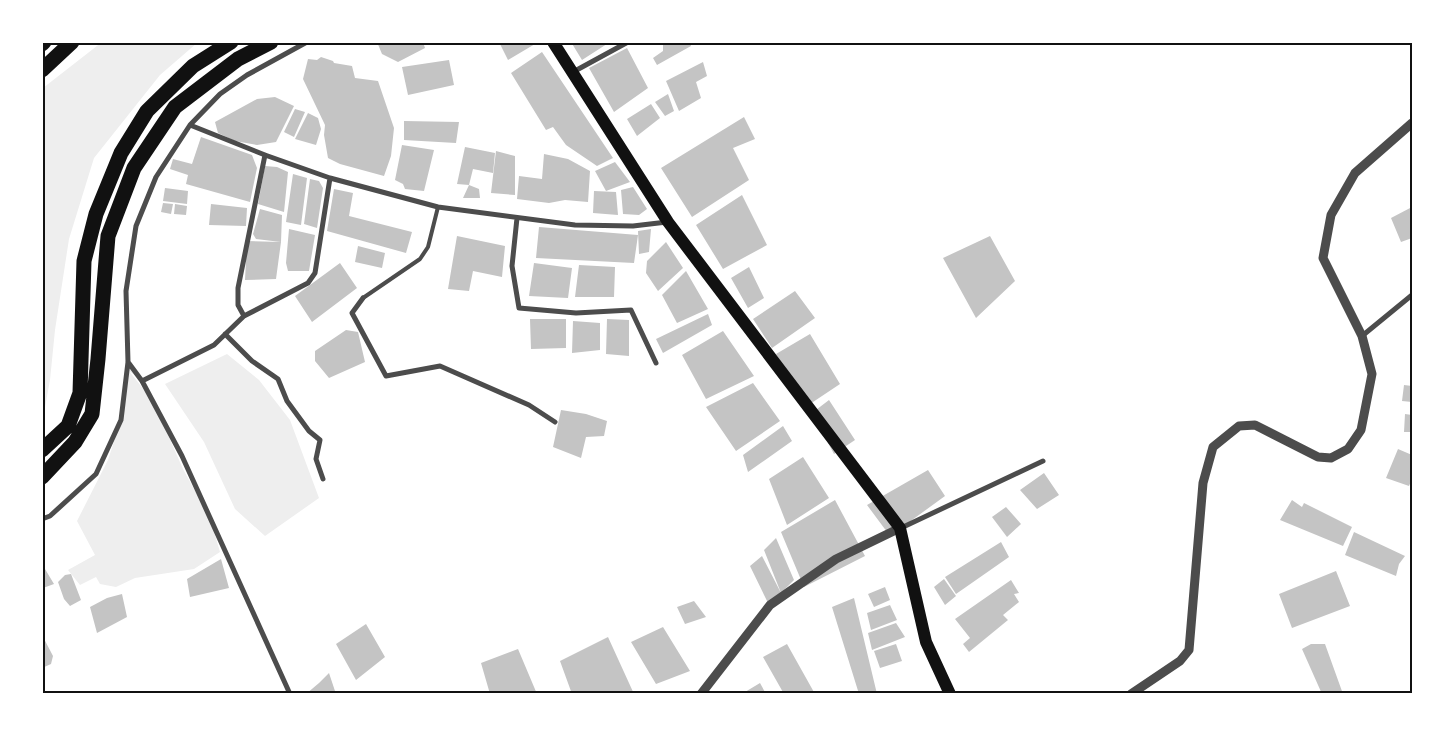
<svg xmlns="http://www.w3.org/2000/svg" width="1455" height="736" viewBox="0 0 1455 736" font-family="'Fira Sans Condensed',sans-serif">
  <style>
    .green { fill: #eee }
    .building { fill: #c4c4c4 }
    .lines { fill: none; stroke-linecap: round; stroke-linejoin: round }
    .service { stroke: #4c4c4c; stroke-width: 4 }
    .minor { stroke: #4c4c4c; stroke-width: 5 }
    .tertiary { stroke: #4c4c4c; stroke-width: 9 }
    .primary { stroke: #111; stroke-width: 12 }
    .motorway { stroke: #111; stroke-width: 15 }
    .neatline { fill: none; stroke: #111; stroke-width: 2 }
  </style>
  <rect width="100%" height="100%" fill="#fff"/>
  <path class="green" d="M102 42 197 43 160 75 94 158 69 239 55 330 50 380 43 418V88Z
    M227 354 259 380 290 420 319 498 265 536 235 509 204 442 165 384Z
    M128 362 142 381 129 371 153 401 183 469 210 518 220 552 194 569 135 578 116 587 100 584 96 577 80 585 68 570 95 555 77 521 108 460 121 420Z"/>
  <path class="building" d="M377 42H423L425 48 398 62 382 54Z
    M499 42H535V44L508 60Z
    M571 42H610L582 60Z
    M663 42H690L691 46 657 65 653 58 663 51Z
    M627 48 648 88 614 112 589 68Z
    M542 52 613 158 597 166 566 145 553 127 546 130 511 73Z
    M321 57 333 61 334 63 352 66 355 78 378 81 394 128 391 156 384 176 340 164 328 158 324 135 325 125 303 79 308 59 317 60Z
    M449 60 454 85 408 95 402 67Z
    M703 62 707 76 696 82 701 98 679 111 666 81Z
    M668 94 674 111 665 116 655 102Z
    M275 97 294 106 276 142 257 145 235 141 218 133 215 122 257 99Z
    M651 104 660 118 637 136 627 119Z
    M295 109 305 112 294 137 284 132Z
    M308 113 318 118 321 129 316 145 295 139Z
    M744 117 755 139 733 148 749 180 692 217 661 168Z
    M404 121 459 122 456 143 404 140Z
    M201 137 252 155 257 168 250 202 186 184 188 175 170 169 173 159 192 164Z
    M402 145 434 150 424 191 405 189 403 184 395 180Z
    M465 147 495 153 493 173 473 169 469 185 479 189 480 198H463L469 185 457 184Z
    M496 151 515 156V195L491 193Z
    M544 154 568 159 590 171 588 202 565 200 549 203 517 199 519 176 542 179Z
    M615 162 630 182 606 191 595 171Z
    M265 166 277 167 288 172 284 212 258 204Z
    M293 174 307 178 301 225 286 222Z
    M310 179 319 181 323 188 317 228 304 224Z
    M633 187 647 209 639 215 623 214 621 190Z
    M165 188 188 191 187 204 163 201Z
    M334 189 353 193 349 216 412 232 406 253 327 231Z
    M594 191 616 192 618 215 593 213Z
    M742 195 767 245 723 269 696 225Z
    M163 203 173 204 171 214 161 212Z
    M175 204 187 206 186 215 174 214Z
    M211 204 247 208 246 226 209 225Z
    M1412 207V238L1401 242 1391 218Z
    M260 209 282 215 281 242 256 239 253 234Z
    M539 227 638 235 634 263 536 258Z
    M289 229 315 235 309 271H288L286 263Z
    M651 229 649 252 639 254 638 231Z
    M457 236 505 246 502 277 473 271 469 291 448 289Z
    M990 236 1015 281 976 318 943 258Z
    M247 241 281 242 276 279 245 280Z
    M666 242 683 268 658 291 646 273 647 261Z
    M358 246 385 253 382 268 355 262Z
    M340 263 357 288 312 322 295 296Z
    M534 263 572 268 568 298 529 296Z
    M579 265 615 267 614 297H575Z
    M749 267 764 298 748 308 731 278Z
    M686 271 708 309 677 323 662 295Z
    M795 291 815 318 772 348 753 319Z
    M708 314 712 325 663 353 656 339Z
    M530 319H566V348L531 349Z
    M607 319 629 320V356L606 354Z
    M573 321 600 323V350L572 353Z
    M346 330 358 332 365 362 329 378 315 361V351Z
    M723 331 754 376 706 399 682 355Z
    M810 334 840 384 807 406 776 354Z
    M753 383 780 421 736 451 706 407Z
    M1404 385 1412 386V402L1402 401Z
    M829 400 855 440 834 454 812 413Z
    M561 410 586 414 607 421 604 436 586 437 581 458 553 447Z
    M1405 414 1412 415V432H1404Z
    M783 426 792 441 748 472 743 455Z
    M1398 449 1412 455V479L1409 486 1386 478Z
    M803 457 829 498 787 525 769 479Z
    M928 470 945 496 890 536 867 505Z
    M1044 473 1059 495 1037 509 1020 490Z
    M835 500 865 556 804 587 781 532Z
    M1292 500 1302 507 1304 503 1352 527 1343 546 1280 520Z
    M1006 507 1021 524 1007 537 992 517Z
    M1354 532 1405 556 1399 564 1396 576 1345 555Z
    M776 538 794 580 781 593 764 550Z
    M1001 542 1009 557 956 594 945 577Z
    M762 556 781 593 768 603 750 566Z
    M221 559 229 588 190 597 187 579Z
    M42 564 54 584 43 588H42Z
    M1336 571 1350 606 1292 628 1279 594Z
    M71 574 81 600 70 606 64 599 58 582 65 575Z
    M944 579 956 596 945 605 934 587Z
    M1011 580 1019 593 1014 594 1019 602 1003 615 1008 620 969 652 963 644 970 638 955 619Z
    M885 587 890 600 874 607 868 594Z
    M122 594 127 617 97 633 90 607 107 598Z
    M854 598 877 694H859L832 607Z
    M694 601 706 617 685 624 677 607Z
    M890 605 897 620 871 630 867 613Z
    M896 623 905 637 872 650 868 633Z
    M366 624 385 657 356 680 336 644Z
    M663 627 690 671 656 684 631 642Z
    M42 635 53 656 51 664 42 668Z
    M608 637 634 694H572L560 661Z
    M787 644 815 694H784L763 657Z
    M896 644 902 661 880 668 874 651Z
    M1311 644H1325L1343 694H1322L1302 649Z
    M518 649 537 694H490L481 663Z
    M329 673 336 694H306L319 683Z
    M760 683 766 694H746L745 692Z"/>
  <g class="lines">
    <path class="service" d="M363 298 420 259 428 247 438 207"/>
    <path class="minor" d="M573 72 628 42
      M190 125 265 155 330 178 438 207 575 225 633 226 667 222
      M517 218 512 266 519 308 576 313 631 310 656 363
      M363 298 352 313 386 376 440 366 529 405 555 422
      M244 316 238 305V288L265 155
      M225 334 252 361 278 379 287 401 309 431 320 440 316 459 323 479
      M1362 336 1412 295
      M128 362 142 381 182 456 290 694
      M142 381 214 345 244 316 308 283 315 273 330 178
      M42 519 50 516 96 474 121 420 128 362 126 291 136 226 156 177 190 125 220 94 247 75 307 42
      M901 528 1043 461"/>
    <path class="tertiary" d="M701 694 770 605 836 559 900 528
      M1131 694 1180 661 1189 650 1203 483 1213 447 1239 426 1255 425 1318 457 1331 458 1348 449 1361 430 1372 374 1362 336 1323 258 1331 215 1355 173 1412 123"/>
    <path class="primary" d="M553 42 668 222 900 528 926 642 950 694"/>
    <path class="motorway" d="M42 44 44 42
      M42 70 72 42
      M42 450 68 426 80 393 84 261 96 214 121 153 147 111 193 66 231 42
      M42 477 75 442 92 414 98 359 108 236 134 168 175 107 238 59 271 42"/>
  </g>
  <rect width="1455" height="736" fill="none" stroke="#ffffff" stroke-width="88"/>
  <rect x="44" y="44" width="1367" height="648" class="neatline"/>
</svg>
